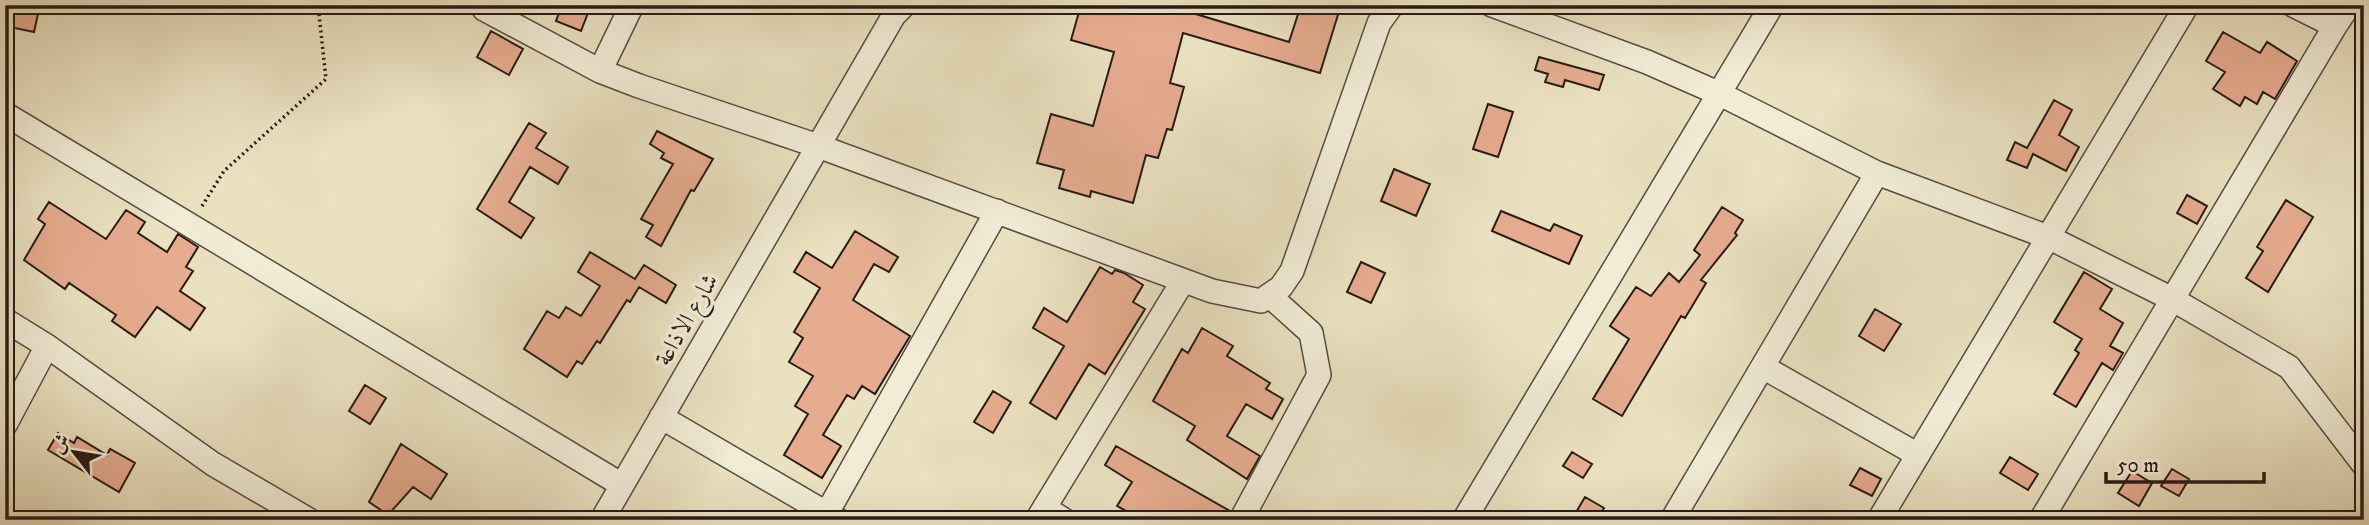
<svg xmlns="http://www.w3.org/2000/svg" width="2369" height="525" viewBox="0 0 2369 525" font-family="'IM FELL DW Pica',Amiri,serif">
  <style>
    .building { fill: #e6ac90; stroke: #281b16; stroke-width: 2 }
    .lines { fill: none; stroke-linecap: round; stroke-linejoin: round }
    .minor-casing { stroke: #584c40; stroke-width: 26 }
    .path { stroke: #281b16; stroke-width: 3.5; stroke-dasharray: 2 3.5; stroke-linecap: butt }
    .minor { stroke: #f1ecd6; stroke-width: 23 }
    .labels { text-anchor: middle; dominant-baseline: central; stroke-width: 7; stroke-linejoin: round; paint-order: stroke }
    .street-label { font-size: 24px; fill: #281b16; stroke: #f1ecd6 }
  </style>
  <rect width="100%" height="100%" fill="#eae1c0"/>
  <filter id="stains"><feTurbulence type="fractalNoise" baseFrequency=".00286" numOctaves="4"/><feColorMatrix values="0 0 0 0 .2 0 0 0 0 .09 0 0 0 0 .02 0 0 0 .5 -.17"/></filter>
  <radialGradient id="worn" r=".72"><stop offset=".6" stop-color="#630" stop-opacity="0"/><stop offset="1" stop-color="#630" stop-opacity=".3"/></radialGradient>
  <path class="building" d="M5 5H40L34 32 5 26Z
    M562 5H591L581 31 556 21Z
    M1081 5H1152L1172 11 1174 5H1191L1189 12 1289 42 1301 5H1341L1320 73 1183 33 1170 83 1184 87 1172 130 1167 129 1158 158 1146 155 1133 203 1091 191 1090 197 1059 188 1064 170 1037 163 1051 114 1093 126 1114 52 1071 40Z
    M491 31 523 49 509 75 477 57Z
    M2223 32 2260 53 2267 42 2297 61 2275 99 2263 92 2257 104 2245 97 2240 106 2213 89 2225 72 2206 61Z
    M1539 57 1604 75 1599 90 1565 80 1563 87 1545 82 1548 74 1535 70Z
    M2054 100 2072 110 2059 135 2079 147 2066 171 2033 154 2027 168 2007 160 2015 142 2027 148Z
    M1488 104 1513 112 1498 157 1473 149Z
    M529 123 546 133 536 148 568 167 558 184 530 167 509 202 534 218 521 238 477 209Z
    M657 131 713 159 694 191 691 190 661 246 646 237 653 225 641 219 673 164 661 158 664 153 650 144Z
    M1394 169 1430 184 1416 216 1381 201Z
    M2187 195 2207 206 2197 224 2177 213Z
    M2286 200 2313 217 2268 292 2246 278 2263 251 2257 247Z
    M49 202 106 239 126 210 145 222 138 233 167 252 178 234 198 247 186 267 193 271 180 291 205 308 190 330 157 307 135 337 112 321 116 315 69 283 65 289 24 260 45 224 38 219Z
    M1722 207 1743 220 1735 233 1737 235 1701 280 1706 283 1685 318 1681 316 1622 416 1593 399 1629 339 1610 326 1636 287 1651 296 1669 273 1679 282 1700 255 1694 250Z
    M1501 211 1550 231 1554 224 1582 236 1569 264 1492 231Z
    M855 231 898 257 889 272 874 264 853 300 910 336 875 394 862 386 854 399 847 395 823 435 841 446 822 478 784 455 808 414 795 406 813 376 789 362 803 338 794 332 820 288 794 272 806 252 832 268Z
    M590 252 635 279 644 265 676 285 666 303 639 287 630 302 627 300 600 343 597 341 582 364 577 361 567 377 524 349 547 311 559 318 566 307 581 316 600 286 578 272Z
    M1361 262 1385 273 1371 303 1347 292Z
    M1100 267 1112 274 1115 270 1124 273 1143 285 1133 302 1145 309 1105 374 1089 364 1056 419 1030 403 1064 346 1033 328 1044 308 1067 322Z
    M2084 272 2112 289 2100 309 2123 323 2110 346 2123 353 2113 370 2102 363 2076 407 2054 394 2079 353 2075 350 2082 339 2054 322Z
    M1875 309 1901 324 1884 351 1859 336Z
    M1202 328 1233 346 1227 356 1270 383 1266 389 1283 399 1272 419 1246 404 1227 436 1260 456 1247 479 1187 440 1195 426 1153 401 1182 349 1188 353Z
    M365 385 386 398 370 424 349 411Z
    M993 391 1011 402 993 433 974 422Z
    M58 433 74 443 77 437 107 455 110 449 135 463 119 492 48 450Z
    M401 444 447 474 431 499 413 487 388 515 369 502Z
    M1116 446 1230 511 1227 520H1123L1128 512 1117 506 1132 482 1105 465Z
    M1572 452 1592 464 1583 478 1563 466Z
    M2010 457 2038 474 2028 490 2000 473Z
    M1860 468 1881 479 1872 496 1850 485Z
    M2172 469 2189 479 2179 496 2161 486Z
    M2132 471 2152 483 2139 506 2118 493Z
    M1585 497 1604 508 1597 520H1585L1575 514Z"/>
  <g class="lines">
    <g class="minor-casing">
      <path id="minor" d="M1492 5 1647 62 1720 94 1877 173 2048 237 2172 299 2289 367 2364 465
        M2293 5 2335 26 2349 5
        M484 9 600 71 639 86 818 146 1212 291 1261 301 1281 287 1292 271 1379 23 1392 5
        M600 71 632 5
        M5 114 622 485
        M5 320 47 346 5 425
        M47 346 213 464 309 520
        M1763 367 1918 455
        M661 417 838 520
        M1045 508 1064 520
        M602 520 894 15 904 5
        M823 520 997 211
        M1037 520 1183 281
        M1241 520 1319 375 1311 333 1271 297
        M1464 520 1772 5
        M1672 520 1877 173
        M1879 520 2187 5
        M2041 520 2335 26"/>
    </g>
    <path class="path" d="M202 206 224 171 326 79 318 5"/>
    <use href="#minor" class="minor"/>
  </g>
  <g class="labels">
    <g class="street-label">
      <text transform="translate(687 320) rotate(-60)">شارع الاذاعة</text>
    </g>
  </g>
  <rect width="2369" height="525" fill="none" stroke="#eae1c0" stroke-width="28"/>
  <rect x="7" y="7" width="2355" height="511" fill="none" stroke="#281b16" stroke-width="3.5"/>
  <rect x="14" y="14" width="2341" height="497" fill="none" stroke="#281b16" stroke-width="2"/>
  <g transform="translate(74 452) rotate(301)" stroke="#f1ecd6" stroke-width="5" paint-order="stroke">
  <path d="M0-5L12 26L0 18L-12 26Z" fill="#281b16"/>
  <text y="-10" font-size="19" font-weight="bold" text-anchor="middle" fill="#281b16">ش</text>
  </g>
  <path d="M2106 472v10h158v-10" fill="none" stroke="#281b16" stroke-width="3.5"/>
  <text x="2117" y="472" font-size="21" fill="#281b16" stroke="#f1ecd6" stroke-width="5" paint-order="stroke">50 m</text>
  <rect width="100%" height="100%" filter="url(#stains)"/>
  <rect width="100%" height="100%" fill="url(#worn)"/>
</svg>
